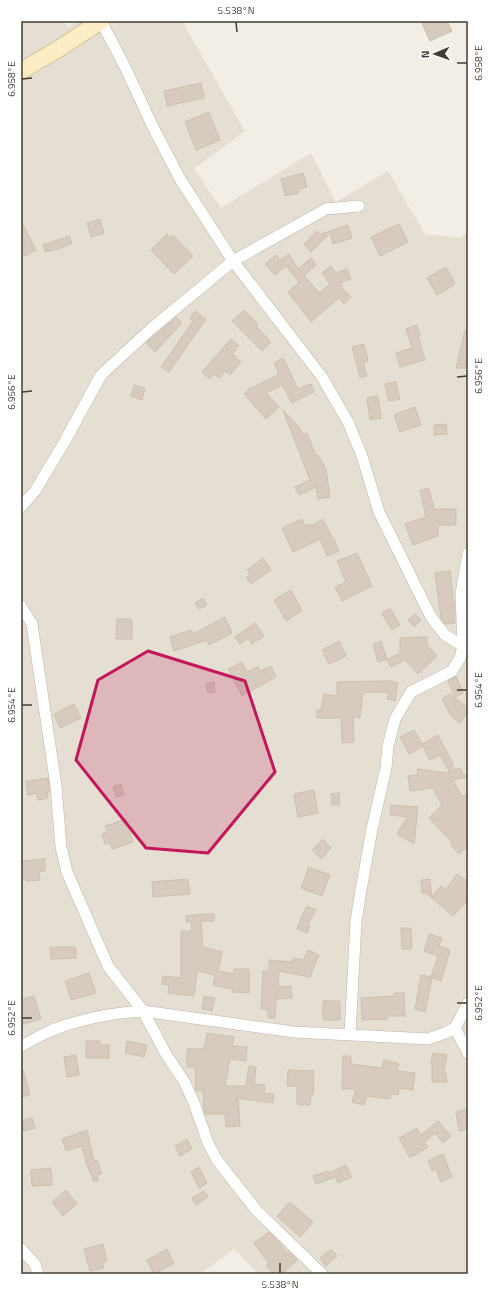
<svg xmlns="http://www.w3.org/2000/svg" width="489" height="1295" viewBox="0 0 489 1295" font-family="'Titillium Web',sans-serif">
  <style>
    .residential { fill: #e5dfd3 }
    .building { fill: #d6cbbe; stroke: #cdc0ae }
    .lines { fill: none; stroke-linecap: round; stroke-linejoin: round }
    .street-casing { stroke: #bdb5a8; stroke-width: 12 }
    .secondary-casing { stroke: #d0bf97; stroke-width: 18 }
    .street { stroke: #fff; stroke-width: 11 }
    .secondary { stroke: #fcedc5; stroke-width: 16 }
    .marked { fill: #c2185b; fill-opacity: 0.2; stroke: #c2185b; stroke-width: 3; stroke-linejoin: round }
    .ticks { fill: none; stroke: #443d35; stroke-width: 1.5 }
    .neatline { fill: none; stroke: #443d35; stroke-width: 1.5 }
    .ticks-label { font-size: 10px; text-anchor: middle; fill: #443d35 }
  </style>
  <rect width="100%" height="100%" fill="#f2ede5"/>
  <path class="residential" d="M21 21H64L68 27 79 21H182L245 131 194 169 221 208 311 153 336 202 388 171 425 234 460 238 468 231V1274H259L234 1249 200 1274H21Z"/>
  <path class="building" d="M426 21H447L452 31 430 41 422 23Z
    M201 83 204 98 167 106 164 91Z
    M209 112 220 140 196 150 185 122Z
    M303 173 307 187 298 189 299 193 285 196 281 179Z
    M100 219 104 233 91 237 87 223Z
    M21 221 36 250 25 256 21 249Z
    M399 224 408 242 380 256 371 237Z
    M348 225 352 238 333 244 330 233 311 252 304 244 317 231 321 234Z
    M167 234 170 237 173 235 193 256 174 274 151 250Z
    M69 236 72 243 61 248 45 252 43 245Z
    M289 254 298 269 311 258 316 265 304 275 319 293 330 284 322 273 331 266 336 273 347 269 351 279 339 283 343 286 341 287 351 297 344 304 339 298 311 322 288 292 299 282 286 266 275 275 265 264 276 255 280 260Z
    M446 267 455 284 437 295 427 278Z
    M244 310 258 324 256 326 271 342 262 351 232 321Z
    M195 311 206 319 169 372 161 367 193 321 190 318Z
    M176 317 182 323 155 352 146 343Z
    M417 325 420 335H418L425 360 400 367 396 353 412 348 406 329Z
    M465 330H468V368H456Z
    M231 339 239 346 232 354 241 362 230 375 225 371 219 378 214 374 210 379 202 372Z
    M364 344 368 361 363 363 367 376 360 378 352 347Z
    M283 358 298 389 311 384 314 392 292 403 282 385 266 393 279 407 266 419 244 394 251 387 252 388 279 374 274 363Z
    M396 382 400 399 389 401 385 384Z
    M134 385 145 388 142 400 131 396Z
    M378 396 381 418 370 420 367 398Z
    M415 407 421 425 400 432 394 415Z
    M283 410 300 428 303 435 307 433 316 456 318 455 326 469 330 497 318 499 316 487 299 495 295 487 310 480Z
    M446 424 447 434 434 435V425Z
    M429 488 434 509H456V525H438V536L413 545 405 524 426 517 420 490Z
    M302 519 305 526 310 524 311 526 323 519 333 539H334L339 551 327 556 320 539 293 552 282 528Z
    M357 553 372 586 342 601 335 587 346 582 337 561Z
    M263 558 271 570 251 584 246 578 250 575 247 570Z
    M450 571 454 605 455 623 445 624 441 619 435 573Z
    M291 590 302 611 286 621 274 600Z
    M203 598 207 605 199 609 195 603Z
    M390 608 400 625 392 630 382 613Z
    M415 614 421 620 414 627 408 620Z
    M225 617 232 633 209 645 207 640 174 651 170 637 191 630 193 634Z
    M117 619H132V639H116Z
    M255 623 264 636 252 644 248 638 240 644 235 637Z
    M427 637V645L437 656 418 674 405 660 391 667 387 660 400 653V638Z
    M339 641 346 656 329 664 322 650Z
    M381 641 387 659 378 662 373 644Z
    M242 662 247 672 258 667 260 671 271 666 276 677 242 696 228 669Z
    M456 676 463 693 455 697 448 681Z
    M391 681 398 683 395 701 387 699 389 692H363L360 718 353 717 354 742 342 743 341 718H317V710H321L324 694 337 696V682Z
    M214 682 215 692 208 693 206 684Z
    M450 694 468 708V712L460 723 451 716 442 699Z
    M74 704 81 718 60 728 54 714Z
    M414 730 423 746 409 754 400 737Z
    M438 735 454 766 448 769 440 755 430 760 422 744Z
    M461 768 463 775H468V777L453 780 462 797 468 793V846L459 854 450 844 452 842 429 818 442 805 433 788 410 791 408 776 418 775 417 769 450 773 448 770Z
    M48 778 49 791H47L48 798 38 800 37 793 28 795 26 781Z
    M121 784 124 795 116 797 113 787Z
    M314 790 318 813 298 817 294 794Z
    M339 793 340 805H332L331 794Z
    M391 805 418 807 414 844 397 834 407 817 390 815Z
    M126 819 133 842 112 849 110 843 105 844 102 834 107 832 105 826Z
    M323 839 331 848 321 859 312 850Z
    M45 859V871H39L40 880 26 881V878L21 879V861Z
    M309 867 330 875 322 896 301 888Z
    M457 874 468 882V905L465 903 453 916 426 893H422L421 880 430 879 432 897 441 886 446 890Z
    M188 879 190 894 153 897 152 882Z
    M307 906 316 910 308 924 310 925 307 933 297 929 301 918Z
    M206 914H214V921H201L203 947 222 952 218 971 234 974V969H249V993L232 992 233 989 213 985 215 975 197 971 194 996 168 993 169 985 162 984 163 976 181 978V931H192L191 922H186V916Z
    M401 928H411L412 949H402Z
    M429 934 442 938 439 946 450 950 441 981 432 978 425 1012 415 1009 421 975 431 977 438 956 424 951Z
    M50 947H76V958L51 959Z
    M308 950 319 955 310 977 279 971 278 987 291 986 292 998 276 999 275 1018H268V1009H261L263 971H269V960L292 962 293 958 303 960Z
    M89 973 96 993 71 1000 65 981Z
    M394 993H404L405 1016H387L388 1019 362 1020 361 998 394 996Z
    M34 996 41 1019 21 1025V1000Z
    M204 996 215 998 212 1011 202 1009Z
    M323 1001H340V1020H323Z
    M207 1033 234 1037 232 1046 247 1047 246 1061 230 1059 225 1086H246L249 1066 256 1067 254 1084 265 1085 264 1093 274 1094 273 1103 238 1098 240 1126 226 1127 225 1114H205L204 1110 203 1090 196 1091 195 1067H187V1049H204Z
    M86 1041H100V1045H109V1058H86Z
    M127 1041 147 1045 144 1057 125 1053Z
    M433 1053 447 1055 444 1073H446L447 1082H432V1063H431Z
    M76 1055 79 1075 67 1077 64 1057Z
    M343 1056H351V1064L382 1068 384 1060 399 1064 397 1071 415 1073 413 1090 399 1088 398 1095 391 1094 390 1099 367 1096 364 1105 352 1102 356 1089H342Z
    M23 1070 30 1095 21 1097V1071Z
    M288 1070 314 1071 313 1095H311L310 1105 297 1104V1086H287Z
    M468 1109V1129L459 1131 456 1112Z
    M32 1118 35 1128 24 1131 21 1121Z
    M438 1121 451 1136 443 1143 435 1133 424 1142 428 1147 410 1158 399 1138 417 1128 421 1135Z
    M87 1130 94 1161 97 1160 102 1174 97 1175 98 1181 94 1182 86 1162 82 1146 66 1151 62 1139Z
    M187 1139 192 1149 180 1156 175 1146Z
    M443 1154 452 1177 441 1182 436 1169 432 1171 428 1161Z
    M346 1165 352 1177 338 1183 336 1177 316 1184 313 1176 328 1171 329 1173Z
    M199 1167 207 1183 199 1188 191 1172Z
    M51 1168 52 1185 32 1186 31 1170Z
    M66 1190 77 1204 63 1216 52 1202Z
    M204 1191 208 1197 196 1205 192 1198Z
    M290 1202 313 1222 300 1237 277 1216Z
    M269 1232 278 1241 287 1253 289 1252 297 1260 282 1274H274L266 1266 269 1264 254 1243Z
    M103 1244 107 1261 102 1263 104 1268 90 1271 84 1249Z
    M167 1249 174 1263 154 1274 147 1260Z
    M331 1249 337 1256 326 1266 320 1258Z"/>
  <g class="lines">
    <g class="street-casing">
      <path id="street" d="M101 21 125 67 153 127 180 179 233 261 322 377 348 422 362 456 379 512 431 617 445 635 463 646H468
        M21 507 35 491 65 441 101 375 152 328 233 261 326 209 359 206
        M21 606 32 624 56 786 61 847 67 872 108 966 143 1011 167 1056 184 1081 194 1103 208 1143 217 1160 257 1211 322 1274
        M455 1028 468 1053
        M350 1034 356 921 361 890 372 829 386 768 388 746 395 719 411 692 452 671 460 658 463 646 461 594 468 553
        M21 1046C31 1041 41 1035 52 1030 81 1019 112 1013 143 1011L294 1032 428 1039 445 1033 455 1028 468 1003
        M21 1249 35 1264 38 1274"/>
    </g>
    <g class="secondary-casing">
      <path id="secondary" d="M21 71 60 48 101 21"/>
    </g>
    <use href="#street" class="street"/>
    <use href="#secondary" class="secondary"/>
  </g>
  <path class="marked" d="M148 651 245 681 275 772 208 853 146 848 76 760 98 680Z"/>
  <path class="ticks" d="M236 22 237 32M457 63H467M22 79 32 78M457 377 467 376M22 392 32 391M457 690H467M22 705H32M457 1003H467M22 1018H32M280 1263V1273"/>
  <rect width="489" height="1295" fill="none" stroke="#ffffff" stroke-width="44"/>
  <g transform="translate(435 54) rotate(268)" stroke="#ffffff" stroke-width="3" paint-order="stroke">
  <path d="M0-3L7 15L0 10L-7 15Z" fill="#443d35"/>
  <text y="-6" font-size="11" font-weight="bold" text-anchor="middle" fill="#443d35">N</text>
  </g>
  <rect x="22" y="22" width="445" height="1251" class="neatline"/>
  <g class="ticks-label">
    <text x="236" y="14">5.538°N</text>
    <text transform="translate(478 63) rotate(-90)" y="4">6.958°E</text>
    <text transform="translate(11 79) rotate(-90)" y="4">6.958°E</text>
    <text transform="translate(478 376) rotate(-90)" y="4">6.956°E</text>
    <text transform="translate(11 392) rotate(-90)" y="4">6.956°E</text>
    <text transform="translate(478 690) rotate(-90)" y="4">6.954°E</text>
    <text transform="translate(11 705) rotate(-90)" y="4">6.954°E</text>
    <text transform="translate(478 1003) rotate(-90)" y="4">6.952°E</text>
    <text transform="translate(11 1018) rotate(-90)" y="4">6.952°E</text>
    <text x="280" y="1288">5.538°N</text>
  </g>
</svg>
